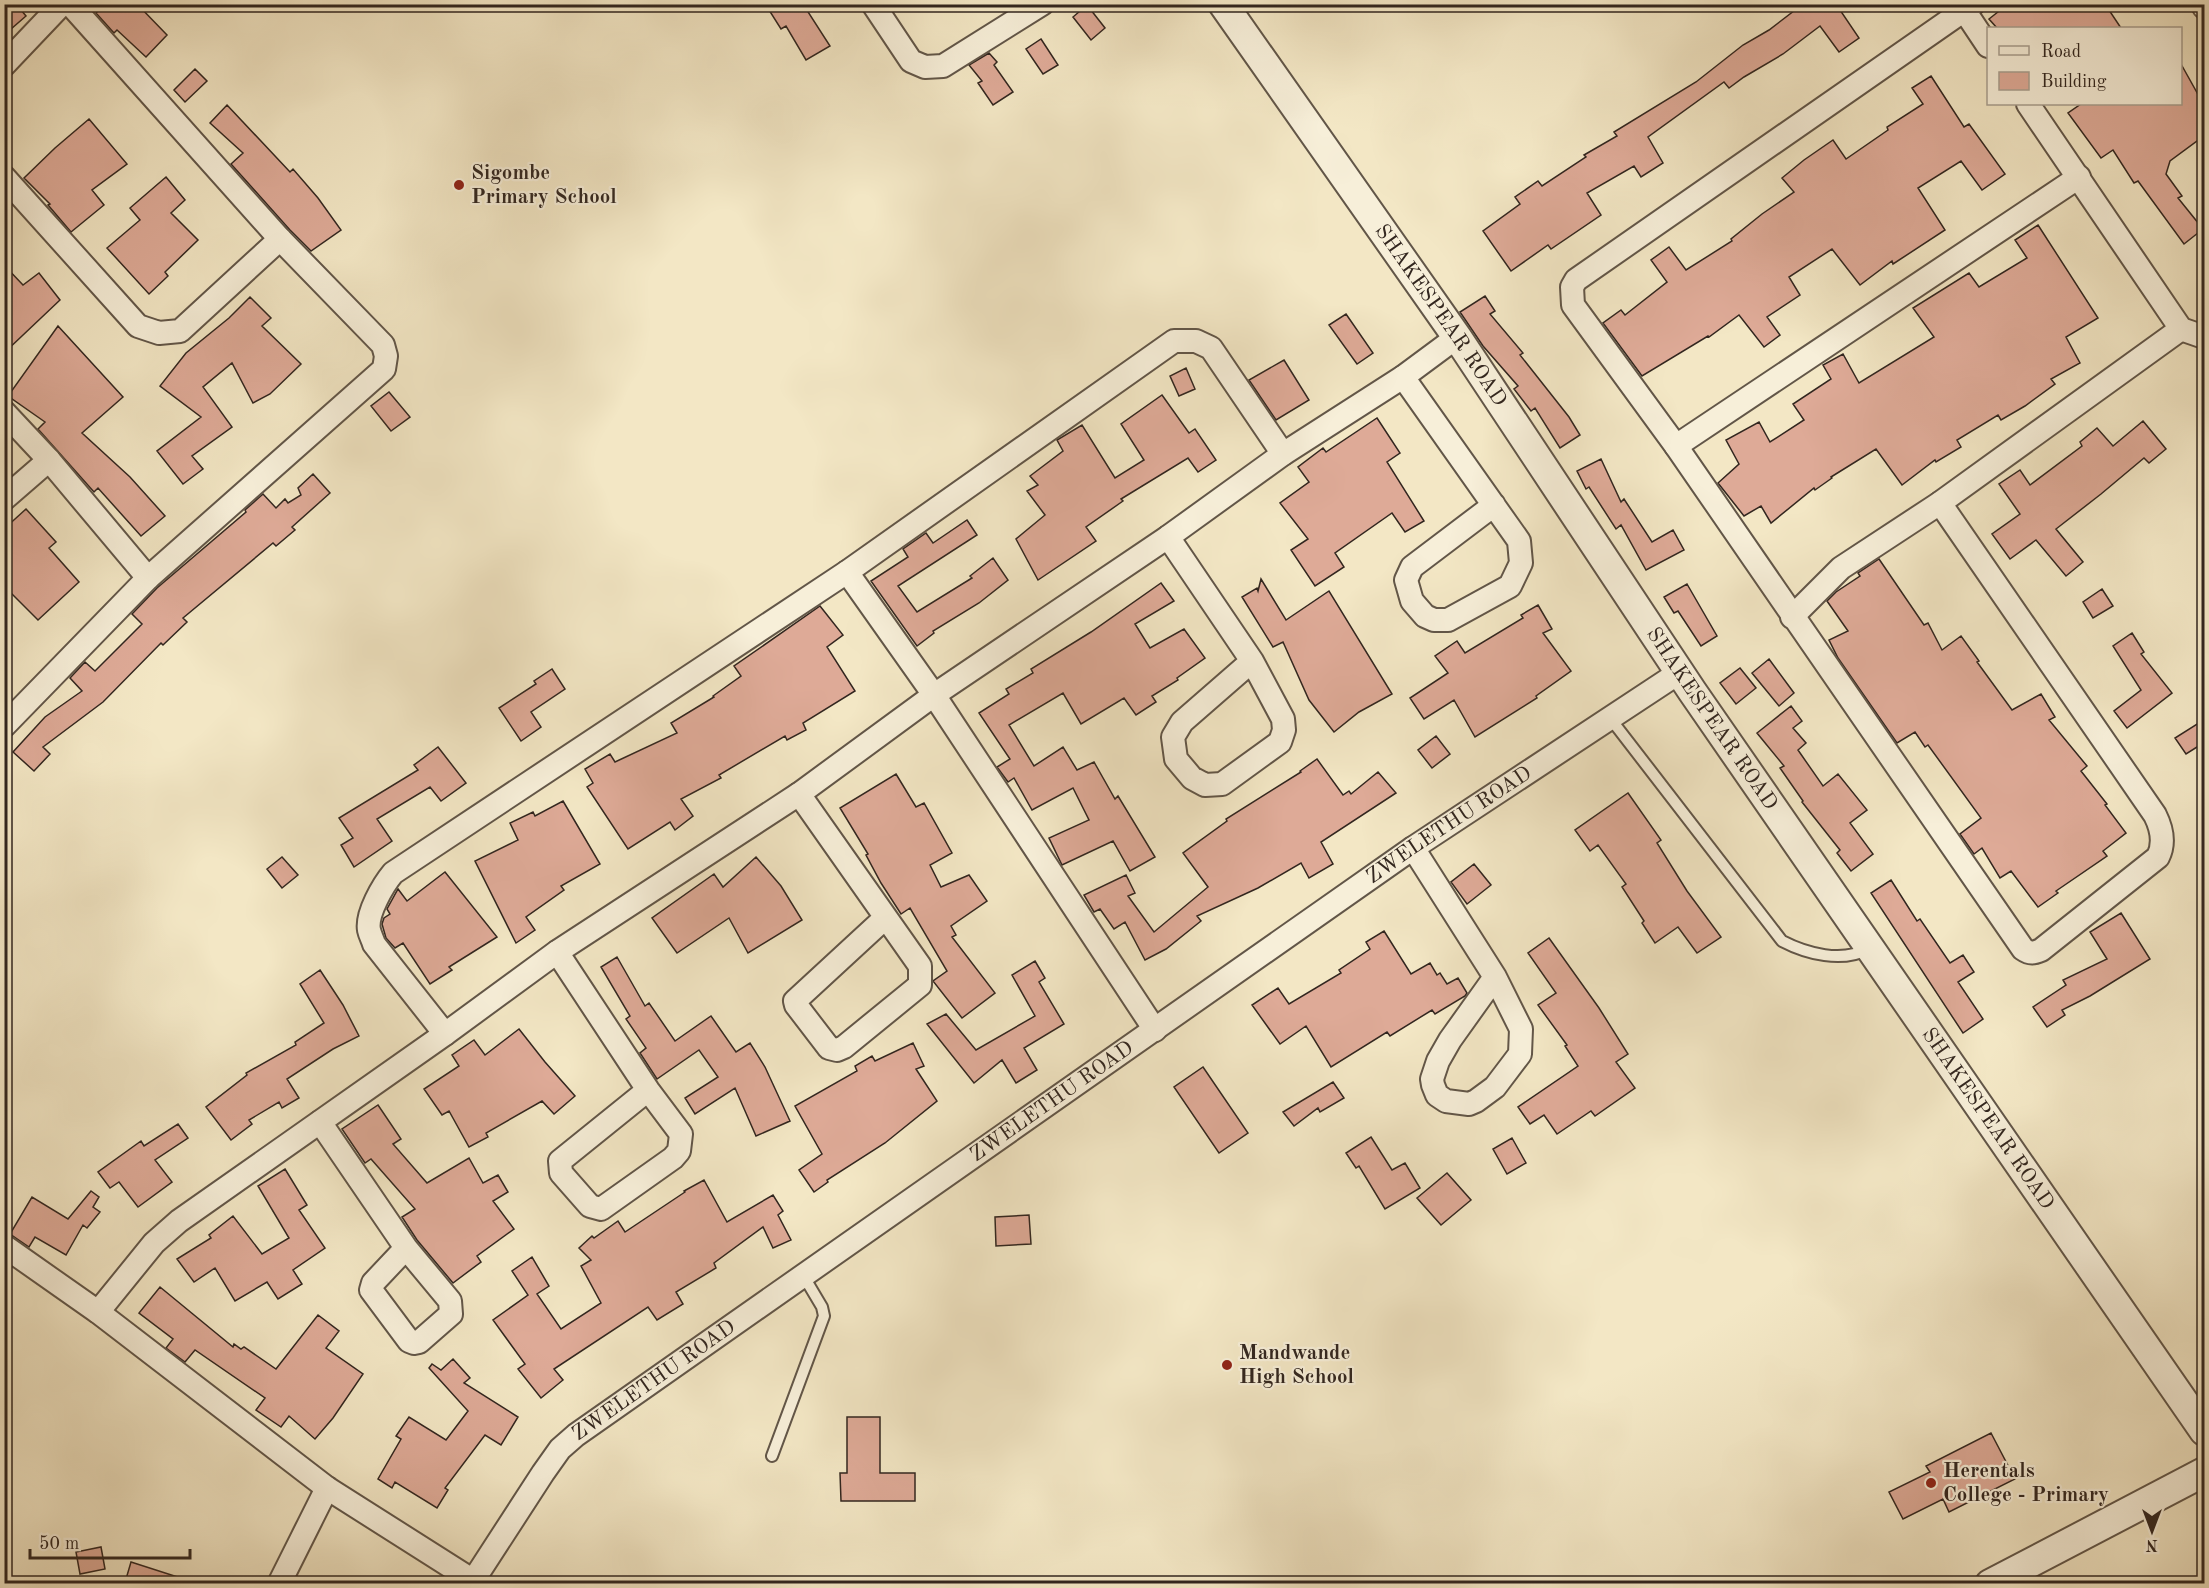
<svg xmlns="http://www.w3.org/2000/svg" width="2209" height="1588" viewBox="0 0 2209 1588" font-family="'Old Standard TT',serif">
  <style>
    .building { fill: #deaa97; stroke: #32261f; stroke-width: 1.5 }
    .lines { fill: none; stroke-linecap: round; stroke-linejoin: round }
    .service-casing { stroke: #625648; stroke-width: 14 }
    .minor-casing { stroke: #625648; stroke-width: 26 }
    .tertiary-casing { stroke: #625648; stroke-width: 32 }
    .service { stroke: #f7efd9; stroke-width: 10 }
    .minor { stroke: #f7efd9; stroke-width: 22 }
    .tertiary { stroke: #f7efd9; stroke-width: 28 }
    .poi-dot { fill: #8f2418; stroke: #f7efd9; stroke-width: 2 }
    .labels { text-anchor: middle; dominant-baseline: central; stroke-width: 4.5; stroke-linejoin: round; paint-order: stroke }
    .poi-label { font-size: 21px; font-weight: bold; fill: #32261f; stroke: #f7efd9; text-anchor: start }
    .street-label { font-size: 21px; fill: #32261f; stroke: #f7efd9 }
  </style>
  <rect width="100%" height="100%" fill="#f3e7c5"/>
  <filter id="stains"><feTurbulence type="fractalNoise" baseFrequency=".00333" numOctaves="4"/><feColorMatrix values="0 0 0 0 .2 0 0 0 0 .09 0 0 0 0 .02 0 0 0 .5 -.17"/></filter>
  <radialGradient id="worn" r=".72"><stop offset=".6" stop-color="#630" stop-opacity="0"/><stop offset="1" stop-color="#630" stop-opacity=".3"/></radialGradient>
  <path class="building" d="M4 4H16L26 16 4 35Z
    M105 4H137L167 35 146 57 117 30 114 33 96 13Z
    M779 4H803L830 46 806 60 786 26 781 29 769 10Z
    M1803 4H1836L1859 38 1839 52 1820 26 1783 54 1744 77 1729 88 1724 82 1648 137 1663 163 1641 177 1634 166 1587 193 1601 215 1551 249 1548 245 1511 271 1483 231 1520 204 1515 197 1538 181 1542 186 1586 157 1584 155 1617 136 1614 132 1696 82 1743 45 1769 30Z
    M2008 4H2105L2121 28H1997L1989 19Z
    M1087 5 1105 28 1091 40 1073 17Z
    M1041 39 1058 65 1043 74 1026 49Z
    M989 53 997 62 994 65 1013 92 993 105 978 83 982 81 969 65Z
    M2181 64 2205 107V135L2170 161 2166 174 2182 196 2178 198 2203 229 2184 244 2138 181 2134 183 2113 150 2101 158 2068 113 2081 104H2181Z
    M195 69 207 81 185 102 174 90Z
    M1931 76 1964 127 1969 124 2005 174 1982 190 1961 161 1918 188 1945 230 1893 264 1892 261 1860 285 1832 249 1789 277 1800 295 1767 317 1780 335 1764 347 1739 315 1709 337 1708 336 1642 376 1603 323 1621 310 1625 315 1667 282 1651 260 1669 247 1686 270 1732 241 1731 239 1762 214 1794 192 1782 178 1804 160 1833 140 1846 159 1888 130 1887 127 1923 104 1912 88Z
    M227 105 290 172 293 169 318 198 341 230 311 251 290 230 231 164 243 153 210 123Z
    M89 119 127 164 92 190 104 205 71 232 48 205 50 204 24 178 55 148Z
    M166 177 185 200 171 213 198 240 165 272 168 276 149 294 107 248 140 220 130 208Z
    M2038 225 2098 318 2066 337 2080 363 2051 379 2055 384 2025 406 2001 420 1998 415 1957 440 1961 447 1936 462 1935 460 1902 485 1876 449 1831 477 1832 478 1815 490 1814 488 1771 523 1761 506 1744 516 1718 483 1739 464 1726 440 1759 422 1770 442 1804 420 1793 404 1831 379 1823 365 1843 354 1859 383 1934 337 1913 308 1969 273 1979 287 2027 258 2015 240Z
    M4 265 23 285 39 273 60 300 4 353Z
    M1485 296 1495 311 1490 314 1523 353 1520 355 1569 417 1580 435 1560 448 1535 408 1531 411 1514 389 1518 386 1483 346 1460 312Z
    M250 297 271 318 262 326 301 364 270 394 253 403 232 363 203 387 232 427 192 456 203 469 183 484 157 451 201 417 160 386 186 353 229 318Z
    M1346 314 1373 353 1357 364 1329 325Z
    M58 326 123 397 82 433 130 477 165 516 141 536 98 488 94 492 38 429 45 422 8 396Z
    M1284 360 1309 400 1276 420 1249 380Z
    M1186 368 1195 389 1179 396 1170 376Z
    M389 392 410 417 391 431 371 406Z
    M1162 395 1189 433 1195 429 1216 460 1198 472 1188 458 1121 499 1123 501 1086 527 1096 541 1038 580 1016 539 1045 515 1027 491 1038 485 1030 476 1063 451 1057 440 1082 425 1115 478 1144 460 1121 424Z
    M1377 418 1400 453 1387 462 1424 521 1405 532 1392 513 1335 553 1344 567 1315 586 1291 550 1308 539 1280 503 1309 482 1298 467 1323 448 1326 452Z
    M2143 421 2166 449 2149 463 2144 458 2101 494 2056 529 2083 562 2066 576 2036 540 2010 559 1992 534 2020 514 1999 484 2020 470 2030 485 2082 446 2080 442 2097 428 2113 446Z
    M1601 459 1621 502 1624 499 1652 542 1673 530 1684 550 1646 570 1621 525 1616 529 1589 487 1586 489 1577 471Z
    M313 474 330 493 292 527 295 530 276 546 273 543 183 618 187 622 163 645 161 643 103 702 43 747 50 754 34 771 13 752 45 717 82 691 70 678 85 662 95 671 142 624 132 614 157 588 246 512 245 510 263 494 276 508 285 499 288 503 301 495 298 488Z
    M26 509 56 542 49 548 79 582 38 620 4 586V529Z
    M967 520 977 535 898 586 917 612 972 578 970 576 993 558 1008 580 979 603 933 631 934 633 917 646 871 581 908 557 903 549 926 533 933 543Z
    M1879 559 1924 625 1928 623 1942 650 1961 636 1979 661 1977 662 2012 710 2041 694 2055 717 2049 720 2087 766 2081 771 2107 804 2105 805 2126 833 2103 851 2107 856 2056 891 2058 893 2038 907 2011 871 2000 878 1982 848 1974 854 1960 834 1981 818 1928 745 1925 747 1915 732 1897 743 1838 658 1829 640 1848 631 1827 601 1836 592 1860 576 1858 573Z
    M1261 579 1286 620 1329 591 1392 694 1359 712 1334 732 1309 700 1283 642 1273 647 1242 597 1257 588 1258 591Z
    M1161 583 1174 601 1135 624 1150 648 1184 629 1205 658 1177 678 1178 680 1152 696 1156 702 1136 715 1124 698 1081 724 1063 693 1009 725 1034 766 1063 747 1077 770 1094 762 1115 799 1118 796 1155 857 1130 871 1113 841 1062 865 1049 838 1089 820 1073 788 1032 810 1014 778 1008 782 997 767 1010 759 979 713 1009 694 1006 689 1033 673 1031 669 1091 632Z
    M1687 584 1717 636 1701 646 1678 611 1674 613 1664 597Z
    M2102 589 2113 606 2093 618 2083 602Z
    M1538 605 1552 629 1543 633 1571 671 1536 696 1537 698 1475 737 1454 700 1424 719 1410 698 1448 673 1435 656 1457 641 1465 653 1523 618 1521 615Z
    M820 606 843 635 827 647 855 691 803 723 806 730 787 740 785 736 719 775 721 778 681 799 693 816 675 830 670 822 628 849 587 787 593 783 585 769 610 754 615 762 677 733 671 723 714 697 713 696 741 676 734 666Z
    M2132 633 2144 652 2141 654 2172 693 2127 728 2114 711 2141 690 2113 646Z
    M1769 659 1794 693 1779 706 1752 673Z
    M1740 668 1756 688 1736 704 1720 683Z
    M552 669 565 689 531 712 541 727 521 741 499 708 536 684 534 681Z
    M1791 706 1802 721 1793 728 1806 743 1798 750 1823 786 1838 774 1867 810 1850 823 1873 854 1851 871 1837 853 1840 850 1802 802 1803 801 1780 768 1784 766 1757 733Z
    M2205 719V742L2186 754 2175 738Z
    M1436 736 1450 754 1432 768 1418 750Z
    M438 747 466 783 441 801 430 787 377 819 392 841 354 867 341 845 353 838 339 818 418 770 414 765Z
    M1317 759 1343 795 1349 791 1351 794 1378 772 1396 793 1321 842 1333 864 1309 878 1301 863 1258 888 1197 916 1201 921 1166 949 1145 960 1125 922 1114 929 1100 909 1094 912 1084 895 1126 875 1135 893 1128 896 1154 932 1208 887 1183 853 1227 821 1226 819 1301 772 1300 771Z
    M896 774 916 807 924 803 952 853 930 865 941 887 969 875 987 901 951 926 956 935 952 937 995 993 962 1018 933 981 947 971 910 908 901 914 881 883 866 855 868 854 840 808Z
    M1628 793 1661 840 1657 843 1687 891 1721 937 1697 953 1678 927 1655 943 1642 923 1644 921 1622 887 1626 884 1598 845 1590 851 1575 830Z
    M563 801 600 864 561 886 564 890 526 917 535 930 516 943 475 861 518 840 510 823 533 812 535 816Z
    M282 857 298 875 282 888 267 869Z
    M756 857 781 886 802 920 748 953 729 918 677 953 652 918 714 874 723 887Z
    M1474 864 1491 885 1467 904 1451 882Z
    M445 872 497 937 449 967 452 970 430 984 403 943 395 948 386 938 382 924 384 918 390 914 387 909 398 889 407 901Z
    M1891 880 1917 921 1920 919 1950 963 1963 955 1974 972 1958 982 1983 1019 1963 1033 1871 893Z
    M2121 913 2150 959 2090 996 2062 1010 2065 1015 2047 1027 2033 1007 2066 985 2063 980 2107 959 2090 932Z
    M1384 931 1411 974 1430 963 1437 975 1440 973 1447 984 1458 978 1467 993 1465 996 1435 1014 1432 1010 1390 1036 1387 1032 1331 1067 1306 1026 1280 1044 1252 1005 1278 988 1289 1004 1341 973 1339 970 1370 949 1366 942Z
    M1549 938 1599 1008 1628 1054 1616 1062 1635 1088 1595 1116 1591 1111 1557 1134 1544 1115 1530 1124 1518 1107 1578 1066 1565 1046 1567 1045 1538 1005 1556 993 1528 953Z
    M617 957 645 1006 649 1003 675 1041 711 1016 736 1052 750 1043 765 1067 790 1121 756 1136 735 1088 695 1114 685 1098 718 1077 699 1050 657 1079 640 1053 646 1048 626 1019 630 1016 601 967Z
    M1035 961 1045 978 1039 982 1064 1024 1024 1048 1037 1070 1016 1083 1002 1060 974 1083 927 1024 946 1014 976 1050 1035 1016 1012 975Z
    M320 970 343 1005 359 1036 333 1049 287 1079 299 1098 282 1108 279 1102 249 1120 252 1124 231 1140 206 1107 247 1075 246 1073 296 1045 295 1042 324 1023 300 984Z
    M519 1029 545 1062 575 1096 554 1114 542 1101 486 1133 488 1137 469 1147 449 1111 442 1115 424 1089 459 1066 452 1055 474 1040 485 1055Z
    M913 1043 924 1066 916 1069 937 1101 885 1143 827 1180 828 1182 814 1192 799 1170 822 1154 795 1106 857 1071 855 1066 872 1056 875 1061Z
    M1203 1067 1248 1133 1219 1153 1174 1087Z
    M1333 1082 1344 1098 1320 1112 1318 1108 1294 1126 1283 1112Z
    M378 1105 401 1139 393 1144 427 1183 469 1158 483 1183 498 1175 508 1192 493 1201 514 1229 477 1256 481 1262 453 1283 417 1240 402 1217 415 1209 371 1159 365 1163 342 1129Z
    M178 1124 188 1138 155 1160 172 1182 138 1207 119 1182 110 1188 98 1172 141 1141 144 1146Z
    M1371 1137 1392 1170 1405 1163 1420 1188 1385 1209 1359 1166 1356 1168 1346 1153Z
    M1512 1138 1526 1163 1507 1174 1493 1149Z
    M285 1169 307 1205 299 1210 325 1248 293 1270 302 1284 278 1299 267 1282 235 1301 215 1268 194 1282 177 1259 211 1238 209 1235 233 1216 262 1254 289 1238 258 1186Z
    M1447 1173 1471 1200 1441 1225 1417 1198Z
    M704 1180 727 1222 773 1195 783 1211 778 1215 791 1240 773 1248 763 1227 714 1263 716 1268 676 1292 683 1304 657 1320 648 1307 554 1369 563 1380 541 1398 518 1369 525 1364 493 1320 528 1295 512 1271 532 1257 549 1286 537 1294 561 1329 601 1303 581 1266 591 1260 579 1248 592 1236 594 1238 618 1221 625 1232 685 1192 684 1191Z
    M91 1191 99 1197 93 1207 100 1212 87 1228 83 1225 66 1255 35 1237 29 1247 10 1234 32 1197 68 1219Z
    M1029 1215 1031 1244 996 1246 995 1217Z
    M160 1287 233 1347 234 1344 241 1349 244 1347 276 1369 318 1315 339 1331 326 1348 363 1374 333 1418 315 1439 289 1416 281 1427 256 1410 265 1398 195 1350 185 1362 166 1348 173 1339 139 1313Z
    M453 1359 470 1378 464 1383 518 1417 501 1445 485 1435 445 1488 448 1490 437 1508 395 1482 392 1488 378 1479 401 1439 396 1436 409 1417 446 1440 468 1411 429 1368 432 1364 441 1370Z
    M847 1417H880V1473H915V1501H841L840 1473H847Z
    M1991 1433 2015 1479 1949 1512 1943 1499 1903 1519 1889 1492 1930 1472 1926 1466Z
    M101 1547 105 1569 80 1574 76 1552Z
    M131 1562 187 1580 186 1584H139L126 1579Z"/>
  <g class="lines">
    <g class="service-casing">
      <path id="service" d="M1610 718 1782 941C1807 954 1842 963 1868 949
        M772 1456 824 1316 822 1307 803 1275"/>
    </g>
    <g class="minor-casing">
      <g id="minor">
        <path d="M873 4 911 61 925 67 943 66 1042 4"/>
        <path d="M1960 4 1988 46"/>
        <path d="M2203 4 2204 7"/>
        <path d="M4 65 62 4"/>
        <path d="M2028 104 2181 329 2204 337"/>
        <path d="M4 177 138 326 159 333 180 331 280 239"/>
        <path d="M1403 377 1519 541 1521 563 1510 586 1448 620H1434L1425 616 1412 601 1406 580 1412 567 1494 505"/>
        <path d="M4 412 49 460 148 578"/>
        <path d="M1676 446 2079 177"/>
        <path d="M4 499 49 460"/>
        <path d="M1940 503 2155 815C2162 829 2165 843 2158 857L2041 950C2034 953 2030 954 2023 949L1676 446 1573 305 1572 287 1576 280 1973 4"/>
        <path d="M1168 537 1252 661 1283 719 1284 730 1280 742 1222 784 1205 785 1192 778 1176 759 1173 737 1182 722 1252 661"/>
        <path d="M847 572 934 695 1155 1030"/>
        <path d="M1792 617 1841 568 1940 503 2181 329"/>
        <path d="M4 726 148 578 384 369 386 356 383 345 280 239 70 4"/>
        <path d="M799 794 920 966V985L844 1047 837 1050 829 1048 796 1005 795 1001 885 918"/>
        <path d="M1413 848 1495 977 1521 1029 1520 1054 1495 1087 1476 1101 1469 1104 1446 1101 1437 1095 1433 1085 1432 1079 1438 1061 1450 1040 1495 977"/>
        <path d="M557 952 648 1090 681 1134 679 1151 673 1158 601 1209 590 1206 561 1173 560 1161 648 1090"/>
        <path d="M445 1034 374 944C373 940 370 935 369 930 366 914 383 885 393 873L847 572 1174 341H1196L1211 348 1283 454"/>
        <path d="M320 1122 406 1248 450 1301 451 1314 419 1342 414 1343 409 1341 371 1290 373 1283 406 1248"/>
        <path d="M4 1246 98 1312 327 1488 472 1580"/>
        <path d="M98 1312 154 1243 179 1221 445 1034 557 952 799 794 934 695 1168 537 1283 454 1403 377 1457 337"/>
        <path d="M279 1584 327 1488"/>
        <path id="s1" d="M471 1584 543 1473 560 1449 576 1435 1413 848 1680 672"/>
      </g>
    </g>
    <g class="tertiary-casing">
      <g id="tertiary">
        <path id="s2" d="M1223 4 1457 337 1692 691 2204 1431"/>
        <path d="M1990 1584 2204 1472"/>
      </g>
    </g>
    <use href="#service" class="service"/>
    <use href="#minor" class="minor"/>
    <use href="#tertiary" class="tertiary"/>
  </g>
  <g class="poi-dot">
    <circle cx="459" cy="185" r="6"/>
    <circle cx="1227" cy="1365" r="6"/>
    <circle cx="1931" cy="1483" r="6"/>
  </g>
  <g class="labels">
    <g class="poi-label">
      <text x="471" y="173">Sigombe<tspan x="471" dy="24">Primary School</tspan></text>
      <text x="1239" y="1353">Mandwande<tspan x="1239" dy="24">High School</tspan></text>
      <text x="1943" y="1471">Herentals<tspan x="1943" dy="24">College - Primary</tspan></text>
    </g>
    <g class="street-label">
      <text stroke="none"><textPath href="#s2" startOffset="380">SHAKESPEAR ROAD</textPath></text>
      <text stroke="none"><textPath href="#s2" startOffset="866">SHAKESPEAR ROAD</textPath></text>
      <text stroke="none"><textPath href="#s1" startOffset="1248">ZWELETHU ROAD</textPath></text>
      <text stroke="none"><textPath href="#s1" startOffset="764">ZWELETHU ROAD</textPath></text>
      <text stroke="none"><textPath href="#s2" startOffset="1352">SHAKESPEAR ROAD</textPath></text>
      <text stroke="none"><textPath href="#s1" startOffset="278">ZWELETHU ROAD</textPath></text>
    </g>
  </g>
  <rect width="2209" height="1588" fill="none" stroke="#f3e7c5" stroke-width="24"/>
  <rect x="6" y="6" width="2197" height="1576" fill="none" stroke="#32261f" stroke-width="3"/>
  <rect x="12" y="12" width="2185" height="1564" fill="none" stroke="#32261f" stroke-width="1.5"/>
  <rect x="1987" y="27" width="195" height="78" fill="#f7efd9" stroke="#a89f8f" stroke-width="1.5"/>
  <rect x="1999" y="46" width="30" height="9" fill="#f7efd9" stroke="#a89f8f" stroke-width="1.5"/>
  <text x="2041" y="57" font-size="18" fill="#32261f">Road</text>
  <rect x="1999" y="72" width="30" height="18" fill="#deaa97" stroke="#a89f8f" stroke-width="1.5"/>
  <text x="2041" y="87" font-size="18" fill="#32261f">Building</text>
  <g transform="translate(2152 1531) rotate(180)" stroke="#f7efd9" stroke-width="4.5" paint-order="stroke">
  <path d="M0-4.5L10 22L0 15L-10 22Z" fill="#32261f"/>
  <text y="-9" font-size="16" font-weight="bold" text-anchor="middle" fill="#32261f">N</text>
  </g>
  <path d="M30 1549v9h160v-9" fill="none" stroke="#32261f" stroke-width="3"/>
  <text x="39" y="1549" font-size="18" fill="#32261f" stroke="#f7efd9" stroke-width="4.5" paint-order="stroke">50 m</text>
  <rect width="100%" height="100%" filter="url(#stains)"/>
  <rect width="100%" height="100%" fill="url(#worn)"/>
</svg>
